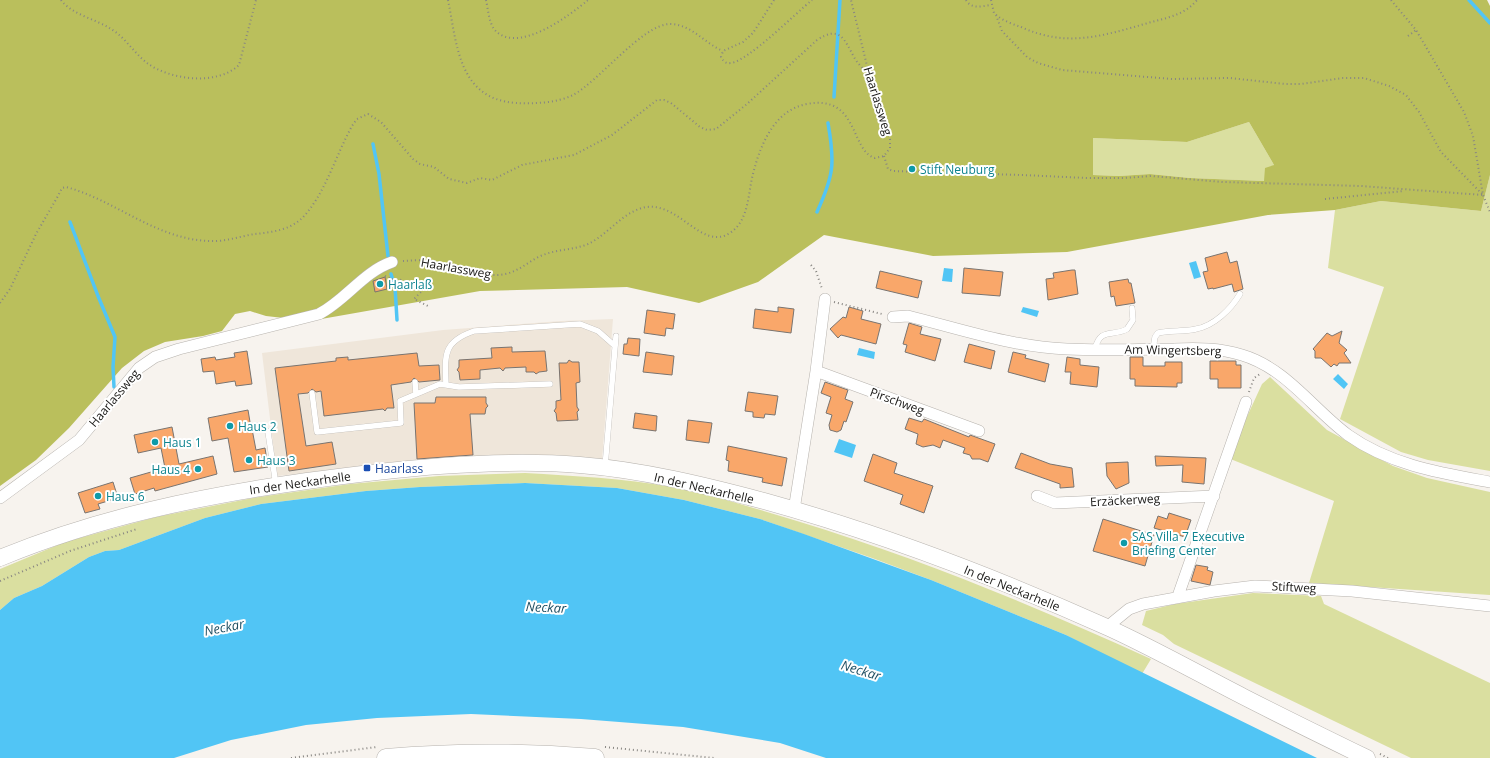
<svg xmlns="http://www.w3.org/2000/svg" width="1490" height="758" viewBox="0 0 1490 758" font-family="'Open Sans',sans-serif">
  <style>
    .built { fill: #efe6da }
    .green { fill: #dadfa0 }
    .forest { fill: #babf5c; fill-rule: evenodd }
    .water { fill: #51c5f5 }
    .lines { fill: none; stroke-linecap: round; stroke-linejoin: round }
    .stream { stroke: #51c5f5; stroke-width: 3.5 }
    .building { fill: #f9a76a; stroke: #797470 }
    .service-casing { stroke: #b7b3ae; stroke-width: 6 }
    .minor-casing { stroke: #b7b3ae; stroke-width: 12 }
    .secondary-casing { stroke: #b7b3ae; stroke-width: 17 }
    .primary-casing { stroke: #b7b3ae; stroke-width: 19 }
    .path { stroke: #888682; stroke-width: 2; stroke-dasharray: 1 3; stroke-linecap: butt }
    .service { stroke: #fff; stroke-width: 5.5 }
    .minor { stroke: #fff; stroke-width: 11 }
    .secondary { stroke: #fff; stroke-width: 16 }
    .primary { stroke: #fff; stroke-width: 18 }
    .culture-dot { fill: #0f9aa8; stroke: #fff; stroke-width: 1.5 }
    .transit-dot { fill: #1a4fb4; stroke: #fff; stroke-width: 1.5 }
    .labels { text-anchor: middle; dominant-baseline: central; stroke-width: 4; stroke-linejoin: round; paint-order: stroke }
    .street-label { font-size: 12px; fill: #191816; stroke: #fff }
    .culture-label { font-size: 12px; fill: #0d838f; stroke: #fff; text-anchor: start }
    .transit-label { font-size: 12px; fill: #164399; stroke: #fff; text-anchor: start }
    .water-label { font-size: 13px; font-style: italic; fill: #1f4f63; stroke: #fff }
  </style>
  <rect width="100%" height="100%" fill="#f7f3ee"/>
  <path class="built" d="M613 319 602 460 378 465 277 476 262 353 443 330 561 321Z"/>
  <path class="green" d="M1249 122 1274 165 1264 181 1190 178 1150 174 1119 176 1093 175V138L1187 142Z
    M1490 175V471L1428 460 1401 452 1340 419 1384 287 1328 268 1335 210 1381 201 1481 211Z
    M1270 377 1327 430 1393 466 1427 478 1490 492V595L1309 583 1334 501 1228 458 1262 384Z
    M525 473C574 476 623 478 672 487 714 495 756 509 797 521 918 558 1035 606 1151 659L1142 674 1066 635 931 580 875 559 760 519 684 500 617 488 525 483 420 487 366 491 261 504 205 518 119 550 105 551 89 557 42 586 14 598 0 610V569L65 542 156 517 253 498 350 484 439 476Z
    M1253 593 1321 596 1324 604 1490 683V758H1411L1174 644 1163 635 1142 625 1146 611 1175 604Z"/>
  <path class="forest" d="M0 0H1487L1490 6V175L1481 211 1381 201 1335 210 1268 215 1067 252 933 256 824 235 758 282 699 303 627 287 480 291 310 321 266 316 250 311 235 314 222 331 203 336 165 342 144 351 122 368 69 428 36 460 0 486ZM1249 122 1274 165 1265 168 1264 181 1190 178 1150 174 1119 176 1093 175V138L1187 142Z"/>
  <path class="water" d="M1196 261 1201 277 1194 279 1189 263Z
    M944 268 953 269 952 282 942 281Z
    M1023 307 1039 311 1037 317 1021 312Z
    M859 348 875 352 874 359 857 355Z
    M1338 374 1348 384 1344 389 1333 379Z
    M839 439 856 445 852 458 834 452Z
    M525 483 617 488 684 500 760 519 804 534 931 580 1066 635 1317 758H826L780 743 683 727 581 719 471 714 377 718 306 725 231 740 174 758H0V610L14 598 42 586 89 557 105 551 119 550 205 518 261 504 366 491 420 487Z"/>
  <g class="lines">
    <path class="stream" d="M1469 0 1490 23
      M834 97 840 0
      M373 144 379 174 388 256
      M817 212C834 175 835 163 828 123
      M70 222 98 296 115 337 113 367 114 387
      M391 274 395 287 397 320"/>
  </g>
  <path class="building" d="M1227 252 1230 263 1237 261 1243 289 1234 292 1232 284 1213 289V288L1208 289 1203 272 1208 271 1205 258Z
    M964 268 1003 272 1000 296 962 293Z
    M1072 270H1075L1078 294 1048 300 1046 279 1054 278 1053 273Z
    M880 271 922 281 918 298 876 288Z
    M385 277 387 289 375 292 373 281Z
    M1128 279 1129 283H1131L1135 303 1116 306 1114 296 1111 297 1109 282Z
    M778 307 794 309 791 333 753 328 755 309 778 312Z
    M849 307 863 311 861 319 881 324 876 344 841 335 838 338 830 329 843 317 846 318Z
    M647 310 675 314 673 329 666 328 665 336 644 333Z
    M909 323 922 327 920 334 941 339 935 361 905 352 907 345 903 344Z
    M1342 331 1339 343 1347 350 1344 353 1351 363H1339L1337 366 1334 364 1331 367 1321 358H1315V351L1313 349 1327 333 1332 336Z
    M628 338 640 339 639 356 623 354 624 344H627Z
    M969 344 995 351 991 369 964 362Z
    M512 347V352L545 351 547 371 539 372 536 374 534 372H526V367L505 368 503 371 500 368 480 370V379L460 380 459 372 457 370 459 367V360L492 358 491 348Z
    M247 351 252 384 236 386 235 381 216 384 214 371 203 372 201 359 215 357 216 360 235 357 234 353Z
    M646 352 674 356 672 375 643 372Z
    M1013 352 1026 355 1025 358 1049 364 1045 382 1008 372Z
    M417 353 419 366 439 365 440 380 419 382 414 378 411 382 391 385 394 408H387L385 411 383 409 324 416 321 391 316 392 312 389 308 393 298 394 306 446 332 442 336 464 289 471 275 368 336 361V358L348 357V360Z
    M1067 357 1080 359V365L1099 367 1097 387 1070 384 1071 372H1065Z
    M1130 357H1143V366H1165V362H1182V383H1177V387L1135 386V379H1130Z
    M569 360 572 362H579L580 382 576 383 577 407 579 410 577 412 578 420 557 421 556 413 554 411 556 408V401L561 400 559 363H567Z
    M1210 361H1236V365H1241V388H1218V379H1210Z
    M825 382 848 390 845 399 853 402 846 422 844 421 841 430 837 432 830 430 829 425 832 415 826 413 831 397 821 393Z
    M748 392 778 396 775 415 765 414 764 418 753 417V412L745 411Z
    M436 397H486V403L488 406 486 408 485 414H470L473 455 417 459 414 403H435Z
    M248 410 250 422 249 426 252 429 256 450 265 448 268 467 234 472 228 438 212 441 208 418Z
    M635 413 657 416 656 431 633 428Z
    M909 418 922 422 924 419 969 437 970 435 995 444 988 462 980 459H972L970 455 963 453 965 448 943 440 940 448 933 445 923 447 916 444 918 434 905 429Z
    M688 420 712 423 709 443 686 440Z
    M172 427 179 464 213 456 217 474 155 491 154 488 135 494 130 478 165 468 161 448 138 453 134 435Z
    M728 446 787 458 782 486 762 482 763 478 728 471 729 461 726 460Z
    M1021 453 1050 464 1072 468 1074 487 1060 488V484L1015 468Z
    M873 454 897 463 894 473 933 486 924 513 900 504 903 495 864 481Z
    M1155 456 1206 458 1204 484 1182 482 1183 465 1156 466Z
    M1128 462 1129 483 1116 489 1107 476 1106 463Z
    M113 482 118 498 98 504 100 509 85 513 78 493Z
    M1169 513 1191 520 1185 537 1154 528 1158 516 1167 519Z
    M1103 519 1154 535 1145 566 1093 551Z
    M1196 565 1208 567 1207 570 1213 572 1210 585 1191 581Z"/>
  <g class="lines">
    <g class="service-casing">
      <path id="service" d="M1095 349C1100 327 1113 337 1127 329L1133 320 1132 308
        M1153 349 1155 337 1158 333C1171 330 1184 332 1196 329 1214 326 1231 309 1240 294
        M415 382 416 394
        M446 385C445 356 442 342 474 331L580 324 598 331 615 346
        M312 393 317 432 401 423 400 401 440 384 459 387 550 384
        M253 425 261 426 268 432 276 485
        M605 467 616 336"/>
    </g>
    <g class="minor-casing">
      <path id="minor" d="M893 317 908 316C960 329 1013 347 1067 349 1102 351 1138 349 1174 349 1197 348 1220 348 1242 355 1286 368 1313 409 1348 435 1390 465 1441 473 1490 482
        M816 371 825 299
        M1037 496 1055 503 1214 496
        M0 498 79 440 139 368 155 357 179 349 319 314C346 300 363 272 392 262
        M794 510 816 371 979 431
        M1178 596 1246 402
        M1107 627 1129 609 1143 604 1214 591 1255 586 1352 591 1490 606"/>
    </g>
    <g class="secondary-casing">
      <path id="secondary" d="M0 558C99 517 202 496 307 481 394 469 492 458 580 465 642 470 704 485 764 501 880 533 1000 579 1109 628 1155 649 1199 674 1244 697 1285 718 1326 738 1367 758"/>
    </g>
    <g class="primary-casing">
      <path id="primary" d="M386 758C455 752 526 752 595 758"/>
    </g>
    <path class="path" d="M61 0C72 15 96 19 111 29 125 37 134 53 147 63 170 80 217 86 239 65L256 0
      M448 0C457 44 458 99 516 103 534 104 557 103 573 95 598 82 643 24 670 24 691 24 704 43 723 51
      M486 0C488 9 489 22 494 29 516 56 569 16 588 0
      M774 0 753 33 743 42 723 51 721 57C724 62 726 64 731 63 748 61 796 13 812 0
      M966 0C972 10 982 6 991 5
      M991 0 994 13C1001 20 1012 24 1021 27 1067 48 1102 36 1148 23 1166 18 1185 15 1197 0
      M1391 0 1416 30 1464 112 1473 136 1483 195 1490 212
      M996 15 1002 31 1027 57 1038 63 1062 70 1172 79 1230 78 1285 84H1301L1343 78H1364L1389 86 1406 95 1419 112 1441 152 1483 195
      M1408 36 1416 30
      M884 156 888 169 893 171 1022 175 1087 178H1124L1151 176 1223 182 1361 186 1483 195
      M1325 199 1404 191
      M403 261C414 260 426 260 437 262 457 265 485 279 505 274 520 271 530 260 543 255 558 249 574 250 588 244 609 234 624 210 647 207 680 203 702 251 730 233 748 221 748 197 752 178 759 148 773 110 807 104 859 94 850 151 875 158L884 156 890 148V139L869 74 851 0
      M811 265 816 271 822 289
      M385 276 391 279 402 280 423 290 414 299 430 307
      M834 302 882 314
      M0 303 10 289 36 234 58 196 62 188 66 187C115 200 157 240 210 241 225 242 241 236 255 234 273 232 292 230 305 215 326 191 336 155 352 126L357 119 368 114 381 122 413 159 420 164 434 167 449 179 467 183 480 178 492 180 522 165 574 155 612 135 657 100H664L671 103 700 127 707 130 716 129 747 104 817 40C840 25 844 39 854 57 858 64 863 69 869 74
      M1249 392 1254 378 1260 374
      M0 581 70 551 137 529
      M605 747 714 758
      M1380 754 1388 758
      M291 758 377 747"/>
    <use href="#service" class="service"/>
    <use href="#minor" class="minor"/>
    <use href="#secondary" class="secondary"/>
    <use href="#primary" class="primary"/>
  </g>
  <g class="culture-dot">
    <circle cx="912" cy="169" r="4"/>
    <circle cx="380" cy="284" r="4"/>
    <circle cx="230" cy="426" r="4"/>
    <circle cx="155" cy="442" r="4"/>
    <circle cx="249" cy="460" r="4"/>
    <circle cx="198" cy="469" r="4"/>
    <circle cx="98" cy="496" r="4"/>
    <circle cx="1124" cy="543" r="4"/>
  </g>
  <rect class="transit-dot" x="363" y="464" width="8" height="8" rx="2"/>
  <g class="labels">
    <g class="street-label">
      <text transform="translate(878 101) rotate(73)">Haarlassweg</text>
      <text transform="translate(456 268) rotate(10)">Haarlassweg</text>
      <text transform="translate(1173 350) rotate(1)">Am Wingertsberg</text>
      <text transform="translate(114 398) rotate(-50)">Haarlassweg</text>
      <text transform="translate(897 401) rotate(20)">Pirschweg</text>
      <text transform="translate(300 483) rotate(-8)">In der Neckarhelle</text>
      <text transform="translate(704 488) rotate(13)">In der Neckarhelle</text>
      <text transform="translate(1125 500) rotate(-3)">Erzäckerweg</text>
      <text transform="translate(1294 587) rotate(3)">Stiftweg</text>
      <text transform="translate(1012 588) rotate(22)">In der Neckarhelle</text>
    </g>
    <g class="culture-label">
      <text x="920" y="169">Stift Neuburg</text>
      <text x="388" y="284">Haarlaß</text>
      <text x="238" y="426">Haus 2</text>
      <text x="163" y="442">Haus 1</text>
      <text x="257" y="460">Haus 3</text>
      <text x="190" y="469" text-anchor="end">Haus 4</text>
      <text x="106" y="496">Haus 6</text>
      <text x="1132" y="536">SAS Villa 7 Executive<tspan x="1132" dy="14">Briefing Center</tspan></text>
    </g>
    <g class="transit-label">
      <text x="375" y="468">Haarlass</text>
    </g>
    <g class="water-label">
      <text transform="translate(546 607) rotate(3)">Neckar</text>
      <text transform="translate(224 627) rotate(-11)">Neckar</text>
      <text transform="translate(861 670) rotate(17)">Neckar</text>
    </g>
  </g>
</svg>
